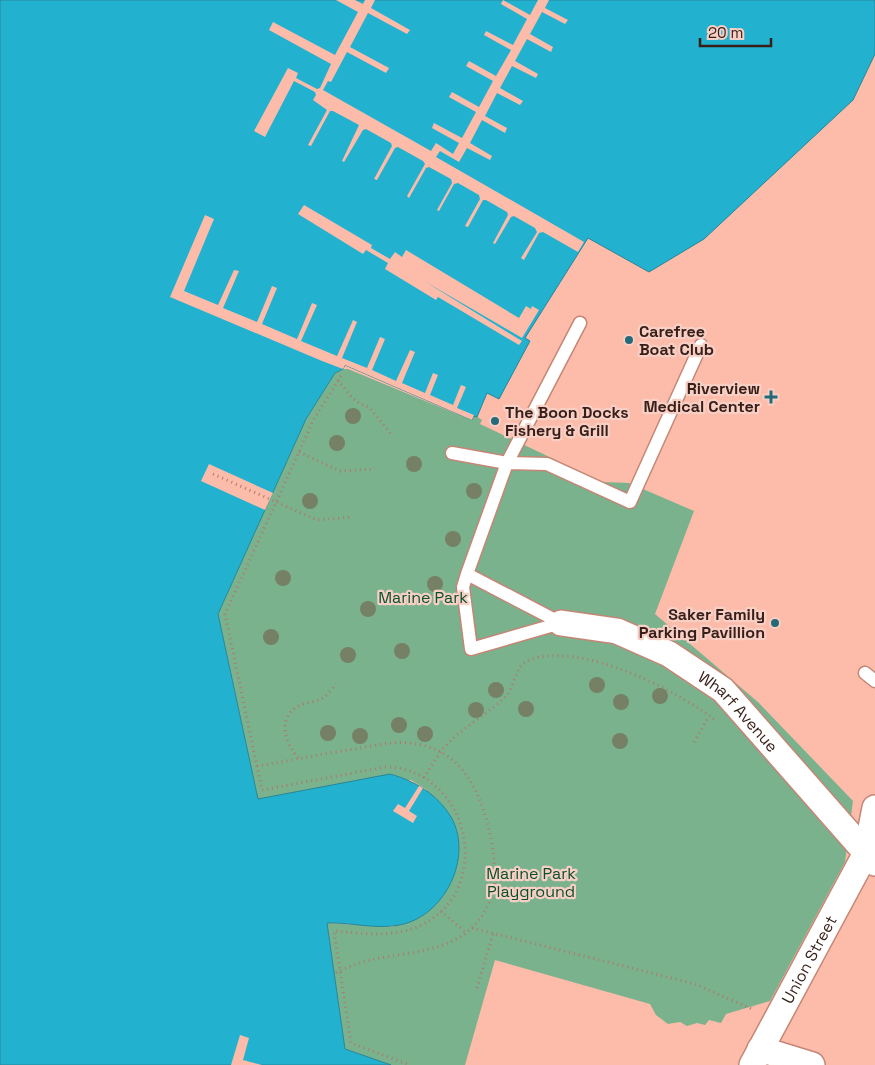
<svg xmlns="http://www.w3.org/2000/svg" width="875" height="1065" viewBox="0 0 875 1065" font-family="'Space Grotesk',sans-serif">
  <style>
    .green { fill: #7ab28e }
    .water { fill: #22b2cf; stroke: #288698 }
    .pier { fill: #fdbba9 }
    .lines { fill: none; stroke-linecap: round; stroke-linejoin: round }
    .service-casing { stroke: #c58675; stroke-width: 15 }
    .minor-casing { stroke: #c58675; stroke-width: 28 }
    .path { stroke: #ac7a6d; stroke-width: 3; stroke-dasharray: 1 4; stroke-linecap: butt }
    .service { stroke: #fff; stroke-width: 12 }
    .minor { stroke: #fff; stroke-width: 25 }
    .tree { fill: #758065 }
    .poi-dot { fill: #246a79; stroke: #f8cfc4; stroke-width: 2 }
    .labels { text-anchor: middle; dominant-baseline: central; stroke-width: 4.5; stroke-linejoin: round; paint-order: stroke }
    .poi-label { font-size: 16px; font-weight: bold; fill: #371e18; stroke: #f8cfc4; text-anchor: start }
    .park-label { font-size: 16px; fill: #06502d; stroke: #f8cfc4 }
    .street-label { font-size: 16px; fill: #371e18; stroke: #f8cfc4 }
  </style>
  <rect width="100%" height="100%" fill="#fdbba9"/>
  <path class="green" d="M343 369H348L471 420 474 415 482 420 480 424 602 482 629 483 694 511 655 614 759 703 853 801 845 862 770 1001 726 1014 721 1023 709 1020 705 1025 697 1023 687 1026 680 1022 668 1024 656 1015 650 1004 495 960 465 1065H391L345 1049 327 923 393 927 427 790 411 780 258 799 218 614 306 419 335 373Z"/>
  <path class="water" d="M0 0H875V54L853 100 704 239 649 272 588 238 525 338 530 341 499 399 487 393 477 417 474 416 472 420 345 365 343 369 335 373 306 419 218 614 258 799 390 774C415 781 437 794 451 817 472 854 449 907 410 922 383 932 354 922 327 923L345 1049 391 1065H0Z"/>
  <path class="pier" d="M336 0H355L363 4 365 0H375L371 8 410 30 407 34 368 13 350 47 389 68 386 73 347 52 331 82 328 81 323 90 431 151 436 143 453 154 459 143 432 128 434 123 462 138 476 112 449 97 452 92 479 107 493 81 466 66 469 61 496 76 511 50 484 35 486 31 513 45 527 19 501 4 503 0 530 15 538 0H549L545 8 568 20 565 24 542 12 530 34 553 47 551 52 527 39 515 61 538 74 536 78 512 66 500 88 523 101 520 105 497 93 485 116 507 128 505 133 482 120 470 143 492 156 490 160 467 148 459 162 440 151 436 157 584 242 578 252 543 232 539 233 524 260 521 258 537 232 535 228 514 216 511 217 495 244 493 243 508 215 507 212 486 200H483L468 227 465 226 480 199 479 195 458 183 454 184 439 211 437 210 452 183 451 179 429 167 426 168 409 198 407 196 425 164 423 161 398 147 395 148 377 180 374 179 392 146 391 143 366 129 363 130 344 162 342 161 359 125 333 111H330L311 146 308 145 327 110 313 100 316 95 315 92 294 81 265 137 254 131 288 68 298 73 296 78 317 89 320 88 331 64 269 30 273 22 335 55 358 12Z
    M304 205 372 245 371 248 390 259 395 252 402 257 406 250 519 318 526 306 531 309 532 306 539 310 522 338 424 281 522 341 519 345 438 297 436 300 385 269 388 263 366 250 363 254 298 214Z
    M205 215 214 219 184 291 218 305 234 270 239 271 223 308 257 322 272 286 277 288 262 324 297 339 312 303 317 305 301 341 337 356 353 320 357 322 342 358 367 368 380 337 385 339 372 370 396 381 410 350 415 352 402 383 425 393 433 373 438 375 430 395 453 405 461 385 466 387 457 408 474 415 472 420 345 365 343 369 322 361 170 297Z
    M209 464 273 493 265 510 201 481Z
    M419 786 423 788 409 811 417 816 413 823 393 811 398 804 405 808Z
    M240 1035 249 1038 243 1060 262 1065H231Z"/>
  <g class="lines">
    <g class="service-casing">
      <path id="service" d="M452 453 507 463 547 464 630 502 701 345
        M467 574 561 623
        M561 623 471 649 463 587 467 574 507 463 580 323
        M865 673 875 681"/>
    </g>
    <g class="minor-casing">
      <g id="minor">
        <path id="s1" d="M561 623 617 631 669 654 723 690 875 863"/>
        <path d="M760 1049 812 1065"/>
        <path id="s2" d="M752 1065 866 853 875 808"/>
      </g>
    </g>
    <path class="path" d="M341 376 314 419 225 614 262 790 385 767C471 768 497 894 417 927 390 938 361 933 334 931L351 1043 410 1065
      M338 380 352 398 360 404 369 407 391 434
      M299 452 340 471 375 469
      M213 474 317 520 353 517
      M694 742 709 716
      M298 758C285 742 276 718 300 705 307 702 316 702 323 698 328 695 332 688 336 684
      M257 766C289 761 321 754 354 749 372 746 392 741 410 743 463 748 482 794 491 839 497 872 498 901 473 927 445 954 401 952 366 961 355 964 345 969 334 973
      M424 778C430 768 436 758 443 749 460 728 488 715 507 695 517 683 513 665 532 659 583 643 675 689 715 720
      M441 911 465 932
      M472 928 695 984 754 1010
      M477 988 493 934"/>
    <use href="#service" class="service"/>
    <use href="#minor" class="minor"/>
  </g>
  <g class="tree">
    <circle cx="353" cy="416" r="8"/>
    <circle cx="337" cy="443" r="8"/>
    <circle cx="414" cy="464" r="8"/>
    <circle cx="474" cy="491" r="8"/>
    <circle cx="310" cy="501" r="8"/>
    <circle cx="453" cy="539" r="8"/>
    <circle cx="283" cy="578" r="8"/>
    <circle cx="435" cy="584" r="8"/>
    <circle cx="368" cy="609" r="8"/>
    <circle cx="271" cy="637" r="8"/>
    <circle cx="402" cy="651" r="8"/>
    <circle cx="348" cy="655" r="8"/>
    <circle cx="597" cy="685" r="8"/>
    <circle cx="496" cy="690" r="8"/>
    <circle cx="660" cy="696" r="8"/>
    <circle cx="621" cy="702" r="8"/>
    <circle cx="526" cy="709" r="8"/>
    <circle cx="476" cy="710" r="8"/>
    <circle cx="399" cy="725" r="8"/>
    <circle cx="328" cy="733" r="8"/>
    <circle cx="425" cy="734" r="8"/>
    <circle cx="360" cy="736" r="8"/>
    <circle cx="620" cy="741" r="8"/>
  </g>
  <g class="poi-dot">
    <circle cx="629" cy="340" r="5"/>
    <path d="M768.5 389.5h5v5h5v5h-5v5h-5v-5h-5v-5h5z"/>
    <circle cx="495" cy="421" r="5"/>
    <circle cx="775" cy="623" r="5"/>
  </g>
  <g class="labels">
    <g class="poi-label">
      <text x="639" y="331">Carefree<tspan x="639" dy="18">Boat Club</tspan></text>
      <text x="760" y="388" text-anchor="end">Riverview<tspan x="760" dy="18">Medical Center</tspan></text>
      <text x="505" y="412">The Boon Docks<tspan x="505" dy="18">Fishery &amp; Grill</tspan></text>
      <text x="765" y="614" text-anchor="end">Saker Family<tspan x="765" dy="18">Parking Pavillion</tspan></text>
    </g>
    <g class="park-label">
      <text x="423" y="597">Marine Park</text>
      <text x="531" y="873">Marine Park<tspan x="531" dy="18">Playground</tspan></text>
    </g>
    <g class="street-label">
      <text stroke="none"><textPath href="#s1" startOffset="204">Wharf Avenue</textPath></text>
      <text stroke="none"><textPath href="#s2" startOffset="120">Union Street</textPath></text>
    </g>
  </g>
  <path d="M700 38v8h71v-8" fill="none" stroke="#371e18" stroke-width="2.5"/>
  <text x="708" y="38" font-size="15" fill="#371e18" stroke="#f8cfc4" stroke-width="4" paint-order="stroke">20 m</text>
</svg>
